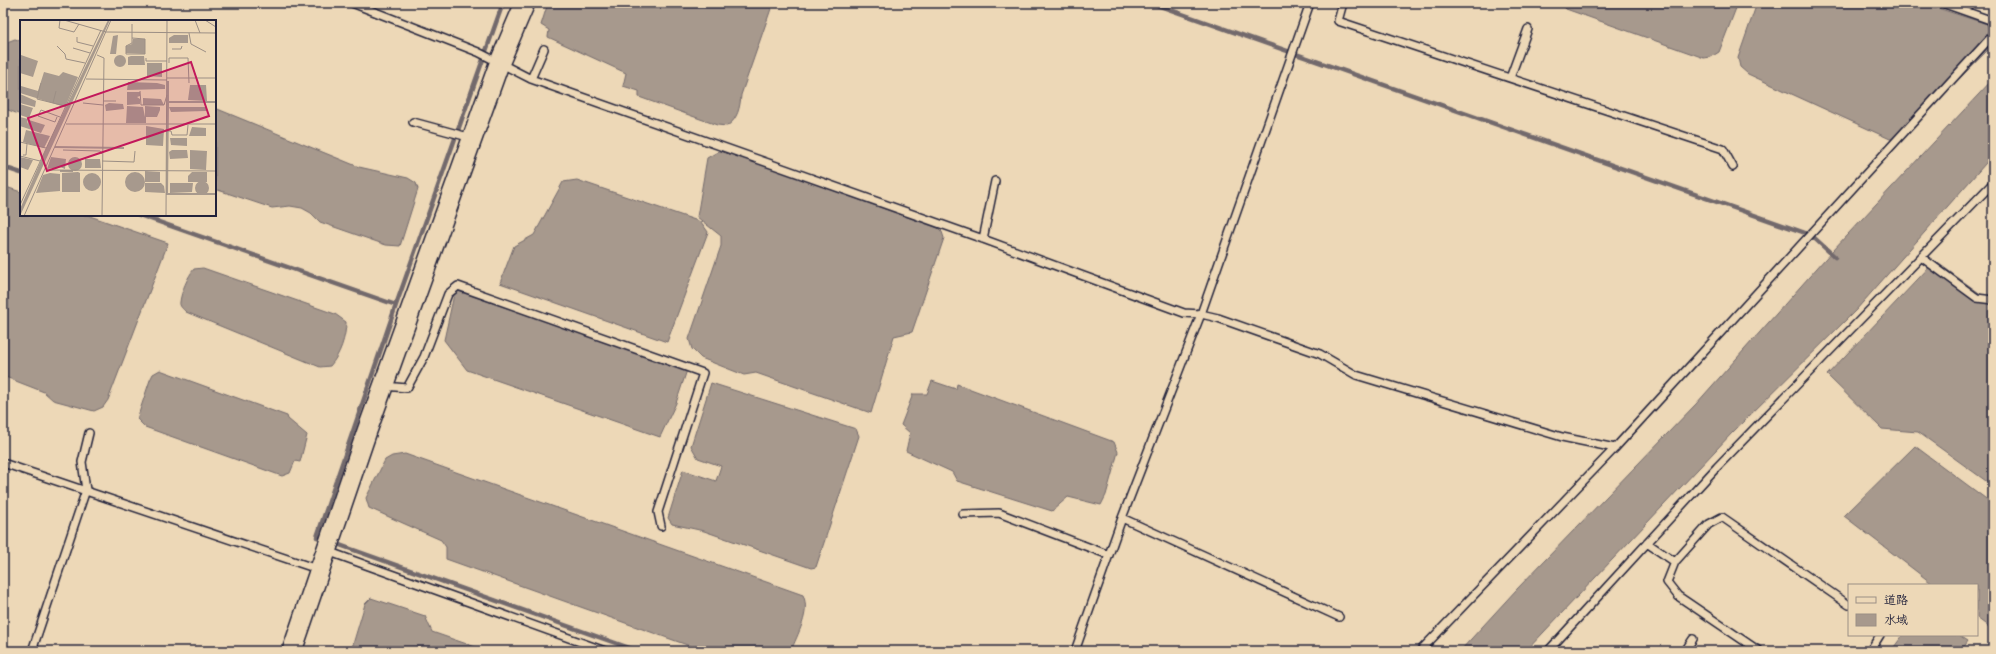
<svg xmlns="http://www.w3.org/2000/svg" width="1996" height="654" viewBox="0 0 1996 654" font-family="Pangolin,'LXGW WenKai TC',sans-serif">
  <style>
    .water { fill: #a7998d; stroke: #72696c }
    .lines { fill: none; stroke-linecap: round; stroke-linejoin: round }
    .stream { stroke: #72696c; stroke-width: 4.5 }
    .lane-casing { stroke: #22223b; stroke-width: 10 }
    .secondary-casing { stroke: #22223b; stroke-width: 22 }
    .lane { stroke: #edd8b7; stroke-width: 7 }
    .secondary { stroke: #edd8b7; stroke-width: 19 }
    .inset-river { fill: none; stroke: #a7998d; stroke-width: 2 }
    .inset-road { fill: none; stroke: #9c8f85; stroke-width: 1 }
    .view { fill: #c2185b; fill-opacity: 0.15; stroke: #c2185b; stroke-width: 2 }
    .inset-edge { fill: none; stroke: #22223b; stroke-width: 2 }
  </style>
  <rect width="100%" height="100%" fill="#edd8b7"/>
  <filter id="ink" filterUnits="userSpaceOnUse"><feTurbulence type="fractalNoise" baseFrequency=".025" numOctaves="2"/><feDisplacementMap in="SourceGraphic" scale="8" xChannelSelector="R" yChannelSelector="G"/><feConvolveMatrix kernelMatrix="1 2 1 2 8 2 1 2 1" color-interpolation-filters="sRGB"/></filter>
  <g filter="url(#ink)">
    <path class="water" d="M548 3H773L741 95C740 107 738 119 727 126L717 125 639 97V91L623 86 626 73 548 37 549 30 541 25Z
      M1561 3H1738L1719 52 1711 57 1704 58 1566 9Z
      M1757 3H1922L1987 24 1993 37V45L1899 138 1890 139 1748 74 1740 67 1738 58Z
      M15 39 21 41V115L3 108V47L7 42Z
      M1993 79V155L1856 310 1732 433 1526 651H1460L1517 589 1696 404 1833 250Z
      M215 108 359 167 408 178 416 183 418 189 400 246 386 245 320 222 311 213 302 208 290 206 272 208 215 189Z
      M721 150 938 228 942 232 944 238 912 332 894 336 871 413 756 373 744 375 701 358 692 349 689 339 721 246V236L697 217 707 158Z
      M577 180 701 222 708 232 667 342 500 283 514 246 534 235 563 182Z
      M3 186 21 192V215H87L168 243 108 400 103 407 94 411 53 400 44 392 3 376Z
      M1935 261 1993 303V486L1918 432 1882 429 1827 375Z
      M203 268 335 314 346 322C346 337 340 355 330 366L320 367 186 312C183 309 179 306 180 302 181 292 188 276 194 269Z
      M455 290 687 370 676 403 660 437 467 370 444 340Z
      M160 370 287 416 288 419 307 435 300 462 295 461 290 473 282 476 145 427 137 419 150 380 153 374Z
      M932 381 956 389 957 384 1114 442 1118 452 1106 495 1101 505 1068 497 1052 511 957 481 952 472 906 451 910 433 901 425 913 394H927Z
      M711 383 856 429 859 436 816 567 811 568 704 531 672 524 668 518 683 470 716 481 721 466 698 458 691 446Z
      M1915 446 1993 504V630L1977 618V585H1934L1844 516Z
      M405 454 803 595C811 612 797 635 791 651H704L446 559V547L441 540 369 508 366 498 385 460 392 456Z
      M371 598 425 616 432 632 487 651H351L365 604Z
      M1903 635H1959L1968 641 1961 651H1891Z"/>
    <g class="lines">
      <path class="stream" d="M1151 3 1811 235 1835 257
        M3 167 21 173
        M139 215 396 305 317 537 325 539
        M396 305 503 3
        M334 543 638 651"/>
      <g class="lane-casing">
        <path id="lane" d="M352 3 478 52 531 79 983 239 1184 313 1201 314 1218 318 1320 354 1356 375 1562 437 1615 448
          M1343 3 1338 21 1723 149 1733 167
          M1942 3 1993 21
          M1510 78 1528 29
          M531 79 544 49
          M413 122 472 138
          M983 239 995 181
          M1921 257 1977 298 1993 300
          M384 386 407 388 424 357 448 294 458 286 703 373 658 512 661 526
          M3 463 320 570
          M963 514 999 513 1109 555
          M1122 518 1339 617
          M1647 543 1675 562
          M327 551 605 651
          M32 651 86 490 82 462 89 433
          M1075 651 1122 518 1201 314 1310 3
          M1420 651 1615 448 1993 35
          M1548 651 1717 467 1993 183
          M1685 651 1693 639
          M1759 651 1678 596 1667 582 1675 562 1709 524 1722 517 1849 605
          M1870 651 1880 635"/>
      </g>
      <g class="secondary-casing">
        <path id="secondary" d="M292 651 367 431 499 64 525 3"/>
      </g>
      <use href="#lane" class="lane"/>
      <use href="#secondary" class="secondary"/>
    </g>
  </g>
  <g transform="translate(20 20)">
    <rect width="196" height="196" fill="#edd8b7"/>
    <path d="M88 0H90L0 196V189L29 122ZM98 15 96 34H90L93 16ZM154 15H168V23H149V18ZM113 19H125V34L106 33V26L112 24ZM1 35 18 41 13 57 0 53ZM94 41a6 6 0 1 1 12 0a6 6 0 1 1-12 0ZM111 36H124L125 45H108V37ZM127 43H142V57L127 56ZM24 52 39 56 43 52 58 57 45 87 0 73 1 66 18 71ZM108 62 137 63 145 65V69L107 70ZM170 65H186L187 81 168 80ZM107 72H120V76L117 77 120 79V84L107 85ZM0 74 16 81 15 87 0 83ZM123 78 141 79 144 85H123ZM89 83 103 84 104 89 86 91 85 85ZM0 84 13 88 9 98 0 95ZM107 86 123 87 125 97V86L140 87V90L137 97H126V103H106ZM149 87H186L187 91 151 92ZM0 97 8 99 7 104 9 100 25 105 21 113 0 106ZM126 106 144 109 143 126 126 125ZM172 107 186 108V116H169ZM6 110 30 116 24 128 3 122ZM167 118V126L151 125 150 118ZM152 130H167L168 138 150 139 149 132ZM170 130 187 131 186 150 170 149ZM0 137 13 140 8 150 0 147ZM31 137 46 139 45 149 40 147 27 149ZM48 144a7 7 0 1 1 14 0a7 7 0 1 1-14 0ZM65 139H80L81 148H65ZM125 151 140 152V162H125ZM58 152 60 153V172H42V153ZM172 152H187V162H168V156ZM105 162a10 10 0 1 1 20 0a10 10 0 1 1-20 0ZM63 162a9 9 0 1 1 18 0a9 9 0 1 1-18 0ZM30 153 40 154V171L16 173 23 155ZM175 168a7 7 0 1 1 14 0a7 7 0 1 1-14 0ZM125 163H141L144 166 145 173 125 172ZM150 163H173L172 172 150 173Z" fill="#a7998d"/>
    <path class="inset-river" d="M148 61V82H196M148 82 147 174H196M35 127 104 128M40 151H53"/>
    <path class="inset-road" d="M40 0 39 8 54 12 59 4M44 0 86 12 196 13M175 0 180 13M185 0 196 7M169 13 171 24 186 32M57 17V22L73 26M112 18 125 19V34H106V26L112 23V4M37 26 45 34 46 39 65 43M53 28 70 33M152 29H161L162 26M77 35 84 38 82 196M126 38V41H147M149 43V38H168L169 63M147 58H196M66 59 147 60M21 63 17 79 45 86M120 71 121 85H144L147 75M83 81H96M33 83 36 71M63 83 83 85M37 97 35 102 18 96 21 90 40 97M46 104H196M146 111H151L152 115H167L168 105M0 122 26 128M43 130 80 131 82 134M3 135H6L7 124M0 136 20 141M82 141 114 142 115 131M26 150 196 151M0 185 81 10M4 196 91 0M146 196 147 0"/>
    <path class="view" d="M171 42 189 96 27 151 8 98Z"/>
    <rect width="196" height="196" class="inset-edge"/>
  </g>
  <rect width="1996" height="654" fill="none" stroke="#edd8b7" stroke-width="16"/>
  <rect x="8" y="8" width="1980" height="638" fill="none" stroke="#22223b" stroke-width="1.5" filter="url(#ink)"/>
  <rect x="1848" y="584" width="130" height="52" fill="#edd8b7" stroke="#9c8f85"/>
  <rect x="1856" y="597" width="20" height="6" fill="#edd8b7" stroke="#9c8f85"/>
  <text x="1884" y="604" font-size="12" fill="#22223b">道路</text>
  <rect x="1856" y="614" width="20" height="12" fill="#a7998d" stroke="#9c8f85"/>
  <text x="1884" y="624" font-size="12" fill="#22223b">水域</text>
</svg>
